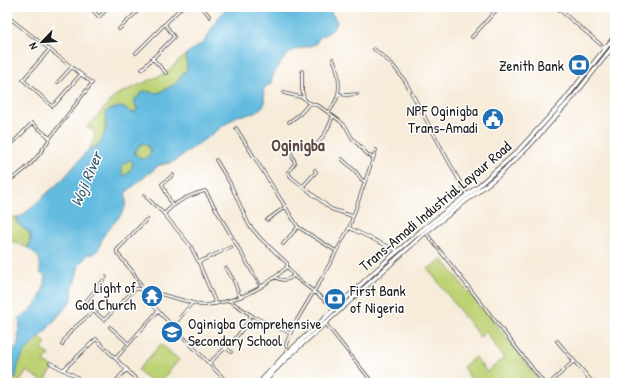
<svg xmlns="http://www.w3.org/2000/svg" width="622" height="390" viewBox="0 0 622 390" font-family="'Patrick Hand',sans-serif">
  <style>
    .green { fill: #bdd275; stroke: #6c7748 }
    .water { fill: #63bbe0; stroke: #406c7e; fill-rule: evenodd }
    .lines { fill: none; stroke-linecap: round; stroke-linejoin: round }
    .street-casing { stroke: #3d3b38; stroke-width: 3.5 }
    .primary-casing { stroke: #3d3b38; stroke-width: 5 }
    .street { stroke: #fff; stroke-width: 2 }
    .primary { stroke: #fff; stroke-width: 3.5 }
    .labels { text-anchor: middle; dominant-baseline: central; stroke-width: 3; stroke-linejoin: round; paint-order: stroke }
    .poi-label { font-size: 15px; fill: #1c1c1c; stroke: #fff; text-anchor: end }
    .street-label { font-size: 15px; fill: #1c1c1c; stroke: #fff }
    .water-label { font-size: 16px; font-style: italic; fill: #385c6a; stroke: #fff }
    .quarter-label { font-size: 17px; font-weight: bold; fill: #5c4941; stroke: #fff }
  </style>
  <rect width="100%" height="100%" fill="#fff"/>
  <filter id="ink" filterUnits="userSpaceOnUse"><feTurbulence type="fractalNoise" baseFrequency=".025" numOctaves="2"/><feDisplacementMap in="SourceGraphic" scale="8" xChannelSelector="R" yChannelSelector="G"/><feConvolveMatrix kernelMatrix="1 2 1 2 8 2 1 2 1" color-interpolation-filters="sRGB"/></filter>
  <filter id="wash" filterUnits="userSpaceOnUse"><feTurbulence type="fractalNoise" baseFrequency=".012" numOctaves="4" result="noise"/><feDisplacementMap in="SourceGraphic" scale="16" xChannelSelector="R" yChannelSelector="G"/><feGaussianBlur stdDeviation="0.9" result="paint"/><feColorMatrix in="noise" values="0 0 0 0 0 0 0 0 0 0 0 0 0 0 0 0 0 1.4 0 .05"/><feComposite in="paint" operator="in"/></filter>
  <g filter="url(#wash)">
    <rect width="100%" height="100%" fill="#f7ebd9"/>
    <path class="green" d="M186 54 187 69 174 85 158 93 144 91 134 102 137 107V111L133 113 128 111 105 120C106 132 103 146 89 149L95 138 94 131 87 127 116 95 166 73Z
      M143 143 173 162 159 165 125 193 121 171 122 166 130 159 140 145Z
      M12 217H17L16 222C27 234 33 228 28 248L7 239V226Z
      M88 254 79 265 72 291V300L40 337 46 343 42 350 49 355 44 362 54 368 52 370 44 382 27 371 19 383H7L15 366 66 278Z
      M442 259 478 304 486 311 541 383H474L463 367 475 357 487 372 504 358 486 332 480 337 428 269Z
      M161 344 179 360 159 383H153L138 370Z"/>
    <path class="water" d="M227 7H328L337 22C333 36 319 32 316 44 309 47 301 47 294 50 285 54 272 73 271 83L263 89 265 103 263 106 255 113 237 116 173 162 159 165 125 193C131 212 113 221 104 235 99 243 103 246 94 254H88L79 265 72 291V300L40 337 26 350 18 365 16 378 7 383V361L18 344 20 318C35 310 45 293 45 276L40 273C41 258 40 257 28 248 29 245 31 241 31 238 31 227 14 229 17 217L22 216 64 178 89 149 97 146 101 141 106 130V111C112 109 118 106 124 108 127 109 129 112 133 113L137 110V107L134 102 136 98 144 91 158 93 174 85 187 69 186 54 204 42 219 17ZM143 143 149 147 151 153 146 158 142 159 134 153 140 145ZM130 159 133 164 131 169 124 177 122 171V166Z"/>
  </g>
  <g filter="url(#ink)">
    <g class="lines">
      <g class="street-casing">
        <path id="street" d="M90 7 99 17 109 7
          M202 7 210 17
          M556 7 605 48
          M7 16 92 83 50 138C40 155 25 173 7 181
          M119 29 142 7
          M472 37 499 7
          M374 49 392 64 405 81 467 195
          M49 50 23 80 52 106 54 105 81 74
          M136 53 182 7
          M152 58 166 73
          M142 69 174 37 165 24
          M302 71V90L304 98 307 102 319 106 340 121 346 127 352 138 367 154 373 158
          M58 82 72 67
          M284 93 304 98
          M338 94 347 95 357 94
          M329 112C332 108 335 103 337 98 341 87 338 69 333 59
          M289 122 300 114 309 104
          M236 128 298 227 336 251
          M317 144C325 136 329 126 333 116
          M7 149 32 123 50 138
          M290 150 295 163 288 172 291 177 331 209 352 216
          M342 159 356 172 361 179 365 182
          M216 160 230 183 249 225 261 239 287 263V267L295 277 335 308
          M303 186 316 172 315 170
          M144 195 164 214 190 245 199 263 216 304
          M172 205 162 184 173 175
          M164 214C175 202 189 195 205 191L206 192 261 287
          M147 219 117 250V253L133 272 140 284 144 294 158 311 228 383
          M267 220 285 207
          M349 228 398 251
          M426 233 544 383
          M283 244 298 227
          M199 262 231 247
          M226 268 234 281 240 297
          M106 277 86 301V304L104 320 135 289H142L200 305C207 306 213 304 219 303 247 297 266 286 287 267
          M275 277C281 281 288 281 293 276
          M230 301 254 317 290 333
          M325 323 373 383
          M173 326 192 303
          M110 327 129 344
          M557 341 593 383
          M62 345C67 331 83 321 94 311
          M226 348 231 352
          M288 353 286 344 295 323 322 278 349 228 376 150
          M116 358 158 311
          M50 363 77 377
          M209 363 234 340 245 326 251 315
          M63 370 96 339 140 383
          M114 383 127 369
          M550 383 574 361"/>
      </g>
      <g class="primary-casing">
        <path id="primary" d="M259 383 283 357 384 263 421 231 476 188 517 152 563 102 615 36
          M264 383 274 371 289 356 426 232 499 175 528 147 574 96 615 44"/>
      </g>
      <use href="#street" class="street"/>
      <use href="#primary" class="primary"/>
    </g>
  </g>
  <defs>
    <g id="bank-disc" transform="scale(1.15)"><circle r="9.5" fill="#1f6fb2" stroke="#fff"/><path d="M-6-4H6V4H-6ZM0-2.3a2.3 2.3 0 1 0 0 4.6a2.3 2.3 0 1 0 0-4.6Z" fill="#fff"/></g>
    <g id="civic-disc" transform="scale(1.15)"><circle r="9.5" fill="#1f6fb2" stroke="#fff"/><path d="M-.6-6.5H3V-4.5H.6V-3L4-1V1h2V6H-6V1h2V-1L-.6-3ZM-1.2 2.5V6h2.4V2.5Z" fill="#fff"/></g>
    <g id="temple-disc" transform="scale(1.15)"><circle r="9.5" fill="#1f6fb2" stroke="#fff"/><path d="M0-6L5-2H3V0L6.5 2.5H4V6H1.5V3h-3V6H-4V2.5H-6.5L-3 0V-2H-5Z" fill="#fff"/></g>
    <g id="university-disc" transform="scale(1.15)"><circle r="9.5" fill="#1f6fb2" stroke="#fff"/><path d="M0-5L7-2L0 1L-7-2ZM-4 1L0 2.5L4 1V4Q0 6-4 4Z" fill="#fff"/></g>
  </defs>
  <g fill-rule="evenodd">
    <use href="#bank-disc" x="579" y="65"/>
    <use href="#civic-disc" x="493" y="119"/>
    <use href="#temple-disc" x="152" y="296"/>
    <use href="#bank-disc" x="335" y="299"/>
    <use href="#university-disc" x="172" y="332"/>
  </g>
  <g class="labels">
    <g class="poi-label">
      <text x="564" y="65">Zenith Bank</text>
      <text x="478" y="110">NPF Oginigba<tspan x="478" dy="17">Trans-Amadi</tspan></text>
      <text x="136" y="287">Light of<tspan x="136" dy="17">God Church</tspan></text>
      <text x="350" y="290" text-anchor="start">First Bank<tspan x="350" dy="17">of Nigeria</tspan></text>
      <text x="188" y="323" text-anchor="start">Oginigba Comprehensive<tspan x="188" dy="17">Secondary School</tspan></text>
    </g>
    <g class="street-label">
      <text transform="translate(435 206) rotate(-40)">Trans-Amadi Industrial Layour Road</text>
    </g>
    <g class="water-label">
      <text transform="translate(86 179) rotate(-67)">Woji River</text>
    </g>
    <g class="quarter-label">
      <text x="298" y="144">Oginigba</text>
    </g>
  </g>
  <rect width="622" height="390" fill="none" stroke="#fff" stroke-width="24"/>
  <g transform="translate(42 42) rotate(245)" stroke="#ffffff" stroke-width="3" paint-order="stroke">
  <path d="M0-3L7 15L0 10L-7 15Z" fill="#1c1c1c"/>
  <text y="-6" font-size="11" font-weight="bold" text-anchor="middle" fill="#1c1c1c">N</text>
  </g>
</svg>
